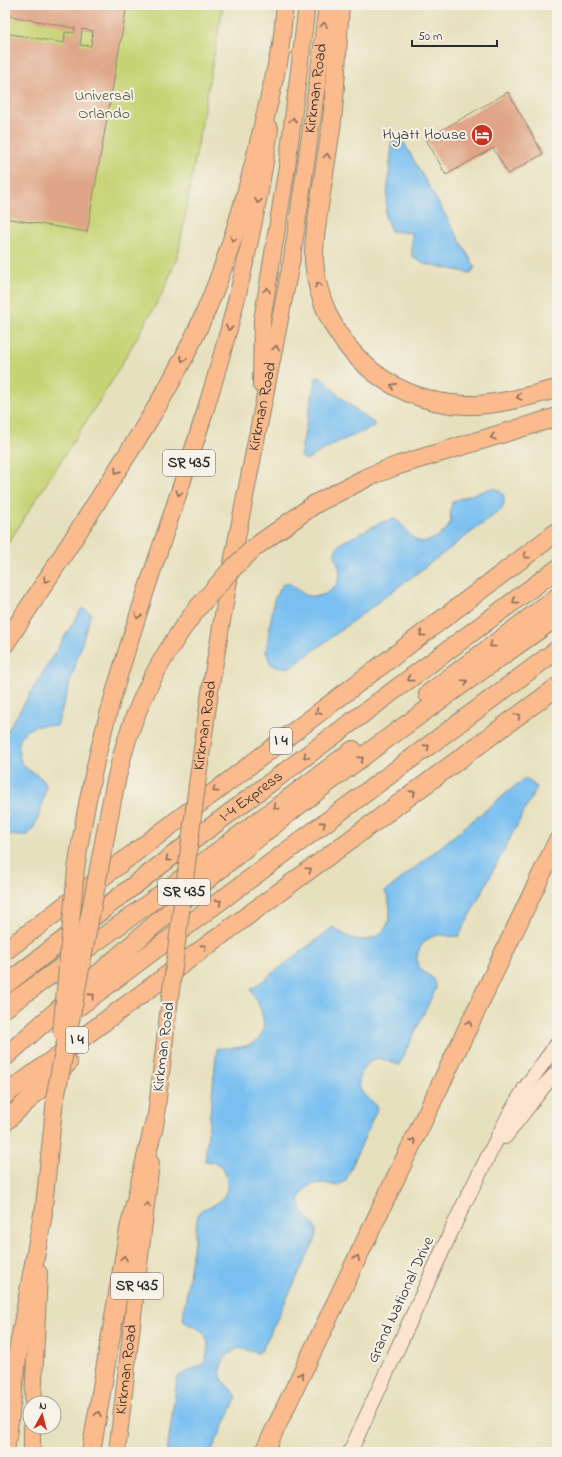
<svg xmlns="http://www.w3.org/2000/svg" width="562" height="1457" viewBox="0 0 562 1457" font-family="'Indie Flower',sans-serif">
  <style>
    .green { fill: #c7d476; stroke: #798050 }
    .water { fill: #79c0f1; stroke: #52768e }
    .building { fill: #dfa586; fill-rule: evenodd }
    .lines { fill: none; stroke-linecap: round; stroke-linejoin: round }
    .secondary-casing { stroke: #898674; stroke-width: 16 }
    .primary-casing { stroke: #898674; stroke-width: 18 }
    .highway-casing { stroke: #898674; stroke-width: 20 }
    .secondary { stroke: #fde4d1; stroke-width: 14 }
    .primary { stroke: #fbbb8d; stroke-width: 16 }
    .highway { stroke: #fbbb8d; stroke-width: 18 }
    .primary-bridge-casing { stroke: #898674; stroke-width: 18; stroke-linecap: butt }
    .highway-bridge-casing { stroke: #898674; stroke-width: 20; stroke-linecap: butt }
    .primary-bridge { stroke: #fbbb8d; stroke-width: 16 }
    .highway-bridge { stroke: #fbbb8d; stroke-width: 18 }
    .oneway { stroke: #896c57 }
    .labels { text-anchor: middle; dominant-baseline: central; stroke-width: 4; stroke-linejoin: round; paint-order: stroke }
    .shield { fill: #f7f3e8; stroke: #686764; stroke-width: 1 }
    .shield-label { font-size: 15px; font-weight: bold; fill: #2b2b2b }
    .street-label { font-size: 16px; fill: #2b2b2b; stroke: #f7f3e8 }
    .park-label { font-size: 16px; fill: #52553e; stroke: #f7f3e8 }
    .poi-label { font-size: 16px; fill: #2b2b2b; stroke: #f7f3e8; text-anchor: end }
  </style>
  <rect width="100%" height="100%" fill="#f7f3e8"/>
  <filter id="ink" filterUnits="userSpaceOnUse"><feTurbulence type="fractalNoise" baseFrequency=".025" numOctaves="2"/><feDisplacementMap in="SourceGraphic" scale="8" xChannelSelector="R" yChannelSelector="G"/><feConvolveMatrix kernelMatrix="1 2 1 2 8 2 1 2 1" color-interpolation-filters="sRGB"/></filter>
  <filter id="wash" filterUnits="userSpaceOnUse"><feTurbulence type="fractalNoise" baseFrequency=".012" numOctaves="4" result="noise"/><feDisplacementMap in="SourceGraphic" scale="16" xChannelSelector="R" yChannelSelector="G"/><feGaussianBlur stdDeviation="0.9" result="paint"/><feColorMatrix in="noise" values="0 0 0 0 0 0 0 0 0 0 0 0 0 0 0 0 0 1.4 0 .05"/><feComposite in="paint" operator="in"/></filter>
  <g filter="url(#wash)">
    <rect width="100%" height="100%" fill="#e7e0bd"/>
    <path class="green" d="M5 5H223L178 255 162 294 110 384 5 548Z"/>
    <path class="water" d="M398 139 404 143 475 267 471 273 425 264 412 257V233L391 231 385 217 392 143Z
      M316 377 322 378 345 401 375 424 374 427 338 442 306 460 300 456Z
      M492 488C503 489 508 500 501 510L293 666C285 669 277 669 270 663L266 651 274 600 282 585 288 583C296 587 301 594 309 596 324 599 340 587 340 572 340 565 335 560 335 554 335 549 338 546 341 543L382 522 395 519C410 529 412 550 435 538 440 535 447 530 449 525 452 517 449 508 453 501Z
      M82 608 91 613 57 726C41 724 21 725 19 745 18 751 19 758 22 763 28 773 43 774 46 786 44 797 37 831 27 835 21 838 12 834 5 835V735Z
      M525 778 537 787 459 936C452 938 445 934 437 935 424 938 412 954 419 967 423 973 429 975 434 979L436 988 399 1065 379 1058C365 1061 353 1078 362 1092 366 1099 375 1101 377 1109L346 1180 337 1186 325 1183 312 1184C288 1201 304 1212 316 1228V1238L262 1350 258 1353 239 1348C225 1353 214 1370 225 1383 229 1389 234 1390 237 1397L211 1452H167L177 1380 179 1376 203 1364C210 1352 211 1335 197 1328 193 1326 189 1325 185 1322L183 1318 198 1214C203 1206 210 1208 217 1203 227 1197 230 1183 225 1173 221 1163 214 1162 205 1161L217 1048C265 1051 275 1030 251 990L333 927C340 932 347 937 355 939 385 945 398 916 385 892Z"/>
    <g id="blocks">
      <path class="building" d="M5 5H127L87 232 5 218V33L64 43 65 32 74 33 75 28 5 15ZM82 29 93 31 91 46 80 45Z
        M508 92 543 154 508 174 493 148 446 175 426 139Z"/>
    </g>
  </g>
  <g filter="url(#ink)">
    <use href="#blocks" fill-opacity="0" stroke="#898674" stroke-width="1"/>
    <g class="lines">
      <g class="secondary-casing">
        <path id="secondary" d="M505 1137 544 1086 557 1072
          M350 1452 461 1210 509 1115 525 1088 557 1044"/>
      </g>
      <g class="primary-casing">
        <g id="primary">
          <path d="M279 64 285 5"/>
          <path d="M261 385 262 321 287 167 307 5"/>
          <path id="s1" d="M198 777 211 685 232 563 292 258 313 115 327 5"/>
          <path d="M76 869C84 816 94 763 109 711 136 612 173 515 203 418 233 323 256 227 270 129"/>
          <path d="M154 1132 169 1006"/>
          <path d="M42 1226 55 1099"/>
          <path d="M33 1403 39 1273"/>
          <path d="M32 1452V1427"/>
          <path id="s2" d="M117 1452 151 1163"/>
        </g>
      </g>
      <g class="highway-casing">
        <g id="highway">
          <path d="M340 5C337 46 336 88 331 129 327 155 323 180 319 206 317 224 313 242 314 261 320 340 385 403 465 405 496 406 527 396 557 389"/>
          <path d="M255 547 315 504 370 476 399 465 557 417"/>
          <path d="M5 644C37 595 69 546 100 497 139 437 177 378 205 313 241 229 260 141 280 52"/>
          <path d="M428 694 557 597"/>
          <path d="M103 848C109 816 114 784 123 753 137 701 163 653 196 610"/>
          <path d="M5 951 557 532"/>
          <path id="s3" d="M5 985 176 853 557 569"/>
          <path d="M5 1008 140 910 353 750"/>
          <path d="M70 1013 557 650"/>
          <path d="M5 1057C97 975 188 893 285 816 373 747 465 682 557 617"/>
          <path d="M5 1095 557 687"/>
          <path d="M5 1122 68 1063"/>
          <path d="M5 1452 18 1351 43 1214"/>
          <path d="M91 1452 129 1229 155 1120"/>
          <path d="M264 1452 557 842"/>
        </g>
      </g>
      <use href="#secondary" class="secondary"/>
      <use href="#primary" class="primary"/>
      <use href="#highway" class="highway"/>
      <g class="primary-bridge-casing">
        <path id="primary-bridge" d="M169 1006 198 777
          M61 1033 76 869"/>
      </g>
      <g class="highway-bridge-casing">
        <path id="highway-bridge" d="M196 610 229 572 255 547
          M55 1099 103 848"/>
      </g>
      <use href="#primary-bridge" class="primary-bridge"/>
      <use href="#highway-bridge" class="highway-bridge"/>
    </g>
    <defs><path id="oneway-chevron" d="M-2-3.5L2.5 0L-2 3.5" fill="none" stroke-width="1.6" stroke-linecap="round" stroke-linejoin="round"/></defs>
    <g class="oneway">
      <use href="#oneway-chevron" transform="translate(324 25) rotate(-83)"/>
      <use href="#oneway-chevron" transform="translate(293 120) rotate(-82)"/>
      <use href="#oneway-chevron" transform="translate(327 156) rotate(-82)"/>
      <use href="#oneway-chevron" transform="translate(258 201) rotate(101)"/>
      <use href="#oneway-chevron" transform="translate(233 239) rotate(109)"/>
      <use href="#oneway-chevron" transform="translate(318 285) rotate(-102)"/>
      <use href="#oneway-chevron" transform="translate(267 290) rotate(-80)"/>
      <use href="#oneway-chevron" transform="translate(229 328) rotate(104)"/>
      <use href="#oneway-chevron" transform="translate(276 348) rotate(-79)"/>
      <use href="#oneway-chevron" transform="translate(183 359) rotate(116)"/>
      <use href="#oneway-chevron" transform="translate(393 386) rotate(-152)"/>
      <use href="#oneway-chevron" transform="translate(519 397) rotate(167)"/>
      <use href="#oneway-chevron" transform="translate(493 437) rotate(163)"/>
      <use href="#oneway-chevron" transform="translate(117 471) rotate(123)"/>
      <use href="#oneway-chevron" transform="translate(179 493) rotate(108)"/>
      <use href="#oneway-chevron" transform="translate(526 556) rotate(143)"/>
      <use href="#oneway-chevron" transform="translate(46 580) rotate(123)"/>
      <use href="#oneway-chevron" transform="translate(515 601) rotate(143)"/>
      <use href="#oneway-chevron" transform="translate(138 616) rotate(108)"/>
      <use href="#oneway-chevron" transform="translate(422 634) rotate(143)"/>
      <use href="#oneway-chevron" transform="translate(492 645) rotate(143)"/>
      <use href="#oneway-chevron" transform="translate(410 679) rotate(143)"/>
      <use href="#oneway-chevron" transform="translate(465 682) rotate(-35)"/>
      <use href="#oneway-chevron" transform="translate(318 712) rotate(143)"/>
      <use href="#oneway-chevron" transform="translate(518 716) rotate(-37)"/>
      <use href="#oneway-chevron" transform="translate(427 747) rotate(-37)"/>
      <use href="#oneway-chevron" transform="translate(306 756) rotate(143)"/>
      <use href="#oneway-chevron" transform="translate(361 759) rotate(-37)"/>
      <use href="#oneway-chevron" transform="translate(215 790) rotate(143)"/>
      <use href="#oneway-chevron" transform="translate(413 793) rotate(-36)"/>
      <use href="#oneway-chevron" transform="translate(276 807) rotate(143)"/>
      <use href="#oneway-chevron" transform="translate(323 824) rotate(-37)"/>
      <use href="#oneway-chevron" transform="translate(168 859) rotate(143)"/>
      <use href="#oneway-chevron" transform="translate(309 870) rotate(-36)"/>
      <use href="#oneway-chevron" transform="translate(219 902) rotate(-37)"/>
      <use href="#oneway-chevron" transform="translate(204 947) rotate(-36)"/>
      <use href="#oneway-chevron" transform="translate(92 996) rotate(-37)"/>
      <use href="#oneway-chevron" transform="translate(469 1023) rotate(-64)"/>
      <use href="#oneway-chevron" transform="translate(413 1141) rotate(-64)"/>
      <use href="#oneway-chevron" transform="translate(147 1205) rotate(-84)"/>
      <use href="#oneway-chevron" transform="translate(124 1258) rotate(-81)"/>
      <use href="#oneway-chevron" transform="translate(357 1258) rotate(-64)"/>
      <use href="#oneway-chevron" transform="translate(301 1375) rotate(-64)"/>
      <use href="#oneway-chevron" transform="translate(98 1414) rotate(-81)"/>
    </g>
  </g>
  <defs>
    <g id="hotel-disc" transform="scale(1.15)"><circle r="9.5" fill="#c8321e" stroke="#f7f3e8"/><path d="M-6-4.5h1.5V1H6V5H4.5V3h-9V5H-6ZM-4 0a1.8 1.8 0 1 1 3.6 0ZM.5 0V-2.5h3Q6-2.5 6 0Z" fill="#fff"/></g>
  </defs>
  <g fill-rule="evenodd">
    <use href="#hotel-disc" x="482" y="135"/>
  </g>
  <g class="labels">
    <g class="shield">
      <rect x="163" y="450" width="52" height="26" rx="3"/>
      <rect x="270" y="728" width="22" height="26" rx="3"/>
      <rect x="158" y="879" width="52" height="26" rx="3"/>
      <rect x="66" y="1027" width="22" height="26" rx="3"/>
      <rect x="111" y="1273" width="52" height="26" rx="3"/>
    </g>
    <g class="shield-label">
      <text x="189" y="463">SR 435</text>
      <text x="281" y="741">I 4</text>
      <text x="184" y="892">SR 435</text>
      <text x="77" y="1040">I 4</text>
      <text x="137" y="1286">SR 435</text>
    </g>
    <g class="street-label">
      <text stroke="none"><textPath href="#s1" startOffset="699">Kirkman Road</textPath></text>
      <text stroke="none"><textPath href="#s1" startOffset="376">Kirkman Road</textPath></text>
      <text stroke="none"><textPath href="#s1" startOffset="52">Kirkman Road</textPath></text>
      <text stroke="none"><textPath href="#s3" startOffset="310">I-4 Express</textPath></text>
      <text transform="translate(164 1047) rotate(-83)">Kirkman Road</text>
      <text transform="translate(401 1300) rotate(-65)">Grand National Drive</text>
      <text stroke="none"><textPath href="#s2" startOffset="83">Kirkman Road</textPath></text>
    </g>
    <g class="park-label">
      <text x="104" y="96">Universal<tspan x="104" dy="18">Orlando</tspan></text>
    </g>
    <g class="poi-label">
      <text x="466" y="135">Hyatt House</text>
    </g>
  </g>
  <rect width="562" height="1457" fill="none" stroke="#f7f3e8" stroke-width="20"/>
  <g transform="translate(42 1415) rotate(7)"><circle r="19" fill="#f7f3e8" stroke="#a5a39c"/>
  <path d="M0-3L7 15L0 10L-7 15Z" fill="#c8321e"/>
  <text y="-6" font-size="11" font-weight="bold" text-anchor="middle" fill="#2b2b2b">N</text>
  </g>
  <path d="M412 40v6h85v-6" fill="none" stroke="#2b2b2b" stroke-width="2"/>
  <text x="418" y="40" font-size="12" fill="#2b2b2b" stroke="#f7f3e8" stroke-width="3" paint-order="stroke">50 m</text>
</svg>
